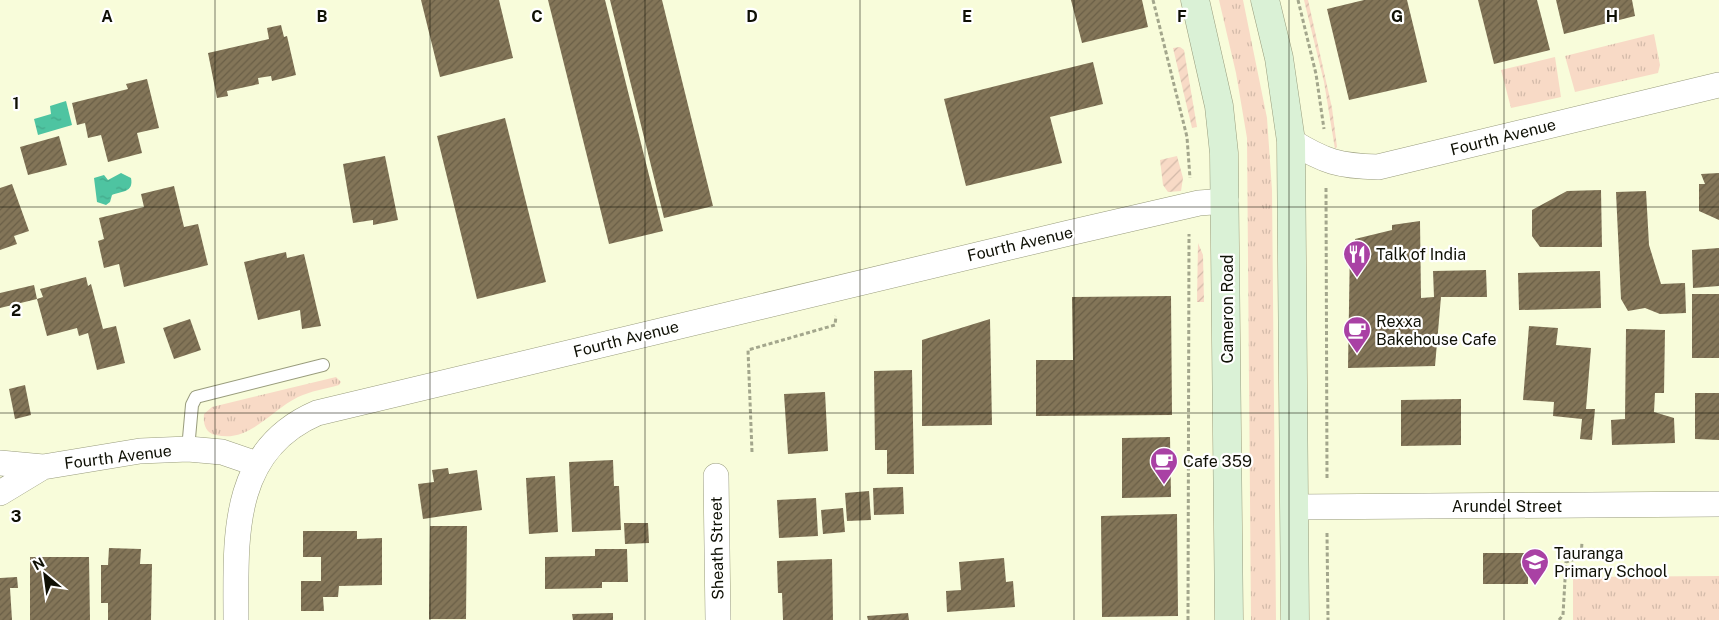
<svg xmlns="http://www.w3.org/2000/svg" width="1719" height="620" viewBox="0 0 1719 620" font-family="'Public Sans',sans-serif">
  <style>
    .grass { fill: url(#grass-tufts) }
    .garden { fill: url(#garden-furrows) }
    .water { fill: url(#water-ripples) }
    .building { fill: url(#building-hatch) }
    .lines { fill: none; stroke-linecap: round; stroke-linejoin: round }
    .service-casing { stroke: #999c7d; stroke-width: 14 }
    .minor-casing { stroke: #999c7d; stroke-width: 26 }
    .secondary-casing { stroke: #999c7d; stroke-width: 29 }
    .path { stroke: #a3a68c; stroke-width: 3; stroke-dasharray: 4 2.5; stroke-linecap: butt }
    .service { stroke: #fff; stroke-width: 12 }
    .minor { stroke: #fff; stroke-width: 25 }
    .secondary { stroke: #daf1d6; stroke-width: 28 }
    .grid { fill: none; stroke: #0f1005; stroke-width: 1; stroke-opacity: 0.55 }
    .labels { text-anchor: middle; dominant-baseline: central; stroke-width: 4.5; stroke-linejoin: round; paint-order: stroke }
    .street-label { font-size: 16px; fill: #0f1005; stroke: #fff }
    .poi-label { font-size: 16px; fill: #0f1005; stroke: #fff; text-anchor: start }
    .grid-label { font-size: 16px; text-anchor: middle; font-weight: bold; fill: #0f1005; stroke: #fff; stroke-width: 4.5; stroke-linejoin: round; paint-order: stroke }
  </style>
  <defs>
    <pattern id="grass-tufts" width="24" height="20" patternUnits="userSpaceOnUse" patternTransform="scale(1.25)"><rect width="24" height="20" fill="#f8dac6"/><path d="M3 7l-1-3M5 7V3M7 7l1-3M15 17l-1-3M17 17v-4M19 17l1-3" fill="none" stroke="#d3baa9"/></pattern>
    <pattern id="garden-furrows" width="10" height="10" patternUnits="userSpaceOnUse" patternTransform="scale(1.25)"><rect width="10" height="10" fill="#f8dac6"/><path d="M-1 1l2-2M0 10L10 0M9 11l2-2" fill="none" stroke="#d3baa9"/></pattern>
    <pattern id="water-ripples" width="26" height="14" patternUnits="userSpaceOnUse" patternTransform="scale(1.25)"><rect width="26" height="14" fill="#4ec4a1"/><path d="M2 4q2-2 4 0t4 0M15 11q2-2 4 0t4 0" fill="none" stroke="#43a789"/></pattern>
    <pattern id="building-hatch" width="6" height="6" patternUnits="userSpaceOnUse" patternTransform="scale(1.25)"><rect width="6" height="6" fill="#837558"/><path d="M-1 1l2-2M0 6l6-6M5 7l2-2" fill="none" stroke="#6a5f47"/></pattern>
  </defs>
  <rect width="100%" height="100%" fill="#f8fcda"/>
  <path class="grass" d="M1219 0H1243L1267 118 1272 190 1276 620H1251L1247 138 1236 73Z
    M1654 34 1660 65 1658 73 1575 92 1565 56Z
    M1555 57 1561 97 1511 108 1501 70Z
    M336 377 341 382 339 385C325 389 311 391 298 397 270 411 249 443 216 435 205 433 203 423 204 414L212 407Z
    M1719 576V620H1573V577Z"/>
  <path class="garden" d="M1304 0H1308L1332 108 1337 147 1335 149 1324 82Z
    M1180 47 1184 50 1197 127 1192 128 1173 48Z
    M1177 156 1183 178 1181 191 1168 192 1163 185 1160 160Z
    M1198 243 1203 255 1204 302H1197Z"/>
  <path class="water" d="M66 101 72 125 38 135 34 119 51 114 50 106Z
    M121 173 131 178C134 193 121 191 112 195L110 202 106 205 97 202 94 178 104 175 108 180Z"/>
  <path class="building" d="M421 0H499L513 58 440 77Z
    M548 0H605L663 231 609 244Z
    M610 0H662L713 206 664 218Z
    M1071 0H1142L1148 27 1082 43Z
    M1364 0H1407L1427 82 1349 100 1327 9Z
    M1478 0H1537L1550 50 1494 64Z
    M1556 0H1632L1635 16 1564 34Z
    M281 25 284 37 287 36 296 75 272 81 271 76 258 78 259 84 227 91 228 96 217 98 208 53 269 39 267 28Z
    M1093 62 1103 104 1050 117 1062 163 966 186 944 99Z
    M147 79 159 128 137 133 142 153 108 162 101 135 88 138 85 123 77 125 72 103 128 89 126 84Z
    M505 118 546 282 477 299 437 136Z
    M59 136 67 165 28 175 20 147Z
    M385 156 398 220 373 225V220L353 223 343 164Z
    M1719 173V220L1699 211V184H1705L1701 174Z
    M12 184 29 231 14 236 17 244 0 250V188Z
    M174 186 184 227 198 224 208 265 124 287 119 264 104 268 98 241 104 239 99 218 144 207 141 194Z
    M1601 190 1602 247H1540L1532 236V210L1567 191Z
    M1646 191 1649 245 1661 284 1685 283 1686 313 1660 314 1645 308 1628 311 1621 299 1616 192Z
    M1420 221 1421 298 1434 297 1433 271 1486 270 1487 297H1441L1435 366 1348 368 1350 245 1356 244 1355 239 1392 230V225Z
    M1719 248V286L1693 288 1692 250Z
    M286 252 287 258 304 254 321 326 302 329 300 310 258 320 244 262Z
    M1600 271 1601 308 1519 310 1518 273Z
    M86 277 88 286 91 284 103 329 116 326 125 363 97 370 88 333 79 336 77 328 47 336 37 299 0 308V293L34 285 37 299 43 297 40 289Z
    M1692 294H1719V358H1692Z
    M1171 296 1172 415 1036 416V360H1073L1072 297Z
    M190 319 201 350 174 359 163 328Z
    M990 319 992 425 922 426V340Z
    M1529 326 1558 328 1556 345 1591 348 1586 409H1595L1592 440 1580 439 1582 419 1553 416 1554 402 1523 400Z
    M1626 329 1665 330 1664 393H1655L1654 412 1674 418 1675 443 1612 445 1611 420 1625 419Z
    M912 370 914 474H887V450H875L874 371Z
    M25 385 31 415 15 419 9 389Z
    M825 392 828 451 788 454 784 394Z
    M1695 393H1719V440L1695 439Z
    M1461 399V445L1401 446V400Z
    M1170 437 1171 497 1122 498V438Z
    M613 460 614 486H619L621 530 572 532 569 462Z
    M448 468 449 474 477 470 482 510 423 519 418 484 434 482 432 470Z
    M555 476 558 532 529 534 526 478Z
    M903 487 904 514 874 515 873 488Z
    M869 491 871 520 847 521 845 493Z
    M816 498 818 536 779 538 777 500Z
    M843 508 845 532 823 534 821 510Z
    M1177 514 1178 616 1102 617 1101 516Z
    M624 523H648L649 543 625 544Z
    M430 526H467L466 619H429Z
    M303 531H357V539L382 538V585L339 586 338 597H323L324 611H301V581H321V557H303Z
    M109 548 141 549 140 564H152L151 620H108V603H101V565H108Z
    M595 549H627L628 582H602V588L545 589V557L595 556Z
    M1483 553H1528V584H1483Z
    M30 557H89L90 620H30Z
    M1004 558 1006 582 1013 581 1015 607 947 612 946 591 961 590 959 562Z
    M832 559 833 620H783L782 593H778L777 561Z
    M17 577 18 588H10L12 620H0V578Z
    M613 613V620H573L572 614Z
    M908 613 909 620H868L867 616Z"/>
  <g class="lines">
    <g class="service-casing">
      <path id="service" d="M188 449 192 405 196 397 323 365"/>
    </g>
    <g class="minor-casing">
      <path id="minor" d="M1291 141C1325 162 1339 166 1378 167L1719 85
        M0 463 43 467 140 451 188 449 222 452 257 464
        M716 476 718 620
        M0 493 43 467
        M1295 507 1719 504
        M236 620C236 540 229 451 317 413L1069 233 1199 203 1226 201"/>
    </g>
    <g class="secondary-casing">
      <path id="secondary" d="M1195 0 1219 106 1224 153 1229 620
        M1265 0 1279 58 1291 141 1295 620"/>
    </g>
    <path class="path" d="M1153 0 1187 137 1190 178
      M1298 0 1316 74 1324 129
      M1326 188 1327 479
      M752 452 748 350 835 325 836 316
      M1327 533 1328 620
      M1188 620 1189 234
      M1559 620 1563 615 1566 562 1581 557 1582 542"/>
    <use href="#service" class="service"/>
    <use href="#minor" class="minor"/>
    <use href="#secondary" class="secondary"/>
  </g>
  <path class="grid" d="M215 0V620M430 0V620M645 0V620M860 0V620M1074 0V620M1289 0V620M1504 0V620M0 207H1719M0 413H1719"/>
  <defs>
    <g id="restaurant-pin" transform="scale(1.4375)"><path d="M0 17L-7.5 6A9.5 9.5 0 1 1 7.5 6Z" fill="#a941a4" stroke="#fff"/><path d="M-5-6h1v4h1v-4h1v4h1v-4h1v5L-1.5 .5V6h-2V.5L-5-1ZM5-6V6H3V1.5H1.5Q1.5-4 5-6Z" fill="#fff"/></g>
    <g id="cafe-pin" transform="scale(1.4375)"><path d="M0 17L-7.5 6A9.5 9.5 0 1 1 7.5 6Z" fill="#a941a4" stroke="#fff"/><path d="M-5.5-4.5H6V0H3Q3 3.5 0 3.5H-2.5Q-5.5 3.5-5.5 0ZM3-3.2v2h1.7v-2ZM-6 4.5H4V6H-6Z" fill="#fff"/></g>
    <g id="school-pin" transform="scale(1.4375)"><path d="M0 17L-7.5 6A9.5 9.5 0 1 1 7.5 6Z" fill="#a941a4" stroke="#fff"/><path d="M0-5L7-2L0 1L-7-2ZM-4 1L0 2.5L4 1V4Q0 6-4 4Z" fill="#fff"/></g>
  </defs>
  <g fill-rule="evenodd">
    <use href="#restaurant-pin" x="1357" y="254"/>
    <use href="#cafe-pin" x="1357" y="330"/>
    <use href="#cafe-pin" x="1164" y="461"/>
    <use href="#school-pin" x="1535" y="562"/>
  </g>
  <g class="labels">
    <g class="street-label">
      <text transform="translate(1503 137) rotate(-14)">Fourth Avenue</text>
      <text transform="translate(1020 244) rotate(-13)">Fourth Avenue</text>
      <text transform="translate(1227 309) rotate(-90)">Cameron Road</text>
      <text transform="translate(626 339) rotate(-14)">Fourth Avenue</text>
      <text transform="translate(118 457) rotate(-7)">Fourth Avenue</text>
      <text x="1507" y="506">Arundel Street</text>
      <text transform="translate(717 548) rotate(-91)">Sheath Street</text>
    </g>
    <g class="poi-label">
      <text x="1376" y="254">Talk of India</text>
      <text x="1376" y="321">Rexxa<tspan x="1376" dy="18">Bakehouse Cafe</tspan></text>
      <text x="1183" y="461">Cafe 359</text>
      <text x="1554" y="553">Tauranga<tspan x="1554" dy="18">Primary School</tspan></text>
    </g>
  </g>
  <g class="grid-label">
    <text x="107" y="22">A</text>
    <text x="322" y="22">B</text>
    <text x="537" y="22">C</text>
    <text x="752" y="22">D</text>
    <text x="967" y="22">E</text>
    <text x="1182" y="22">F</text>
    <text x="1397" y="22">G</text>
    <text x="1612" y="22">H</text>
    <text x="16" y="109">1</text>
    <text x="16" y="316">2</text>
    <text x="16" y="522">3</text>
  </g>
  <g transform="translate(45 575) rotate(331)" stroke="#ffffff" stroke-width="4" paint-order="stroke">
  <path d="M0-4L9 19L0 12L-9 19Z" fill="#0f1005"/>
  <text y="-8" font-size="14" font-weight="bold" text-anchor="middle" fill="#0f1005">N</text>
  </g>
</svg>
